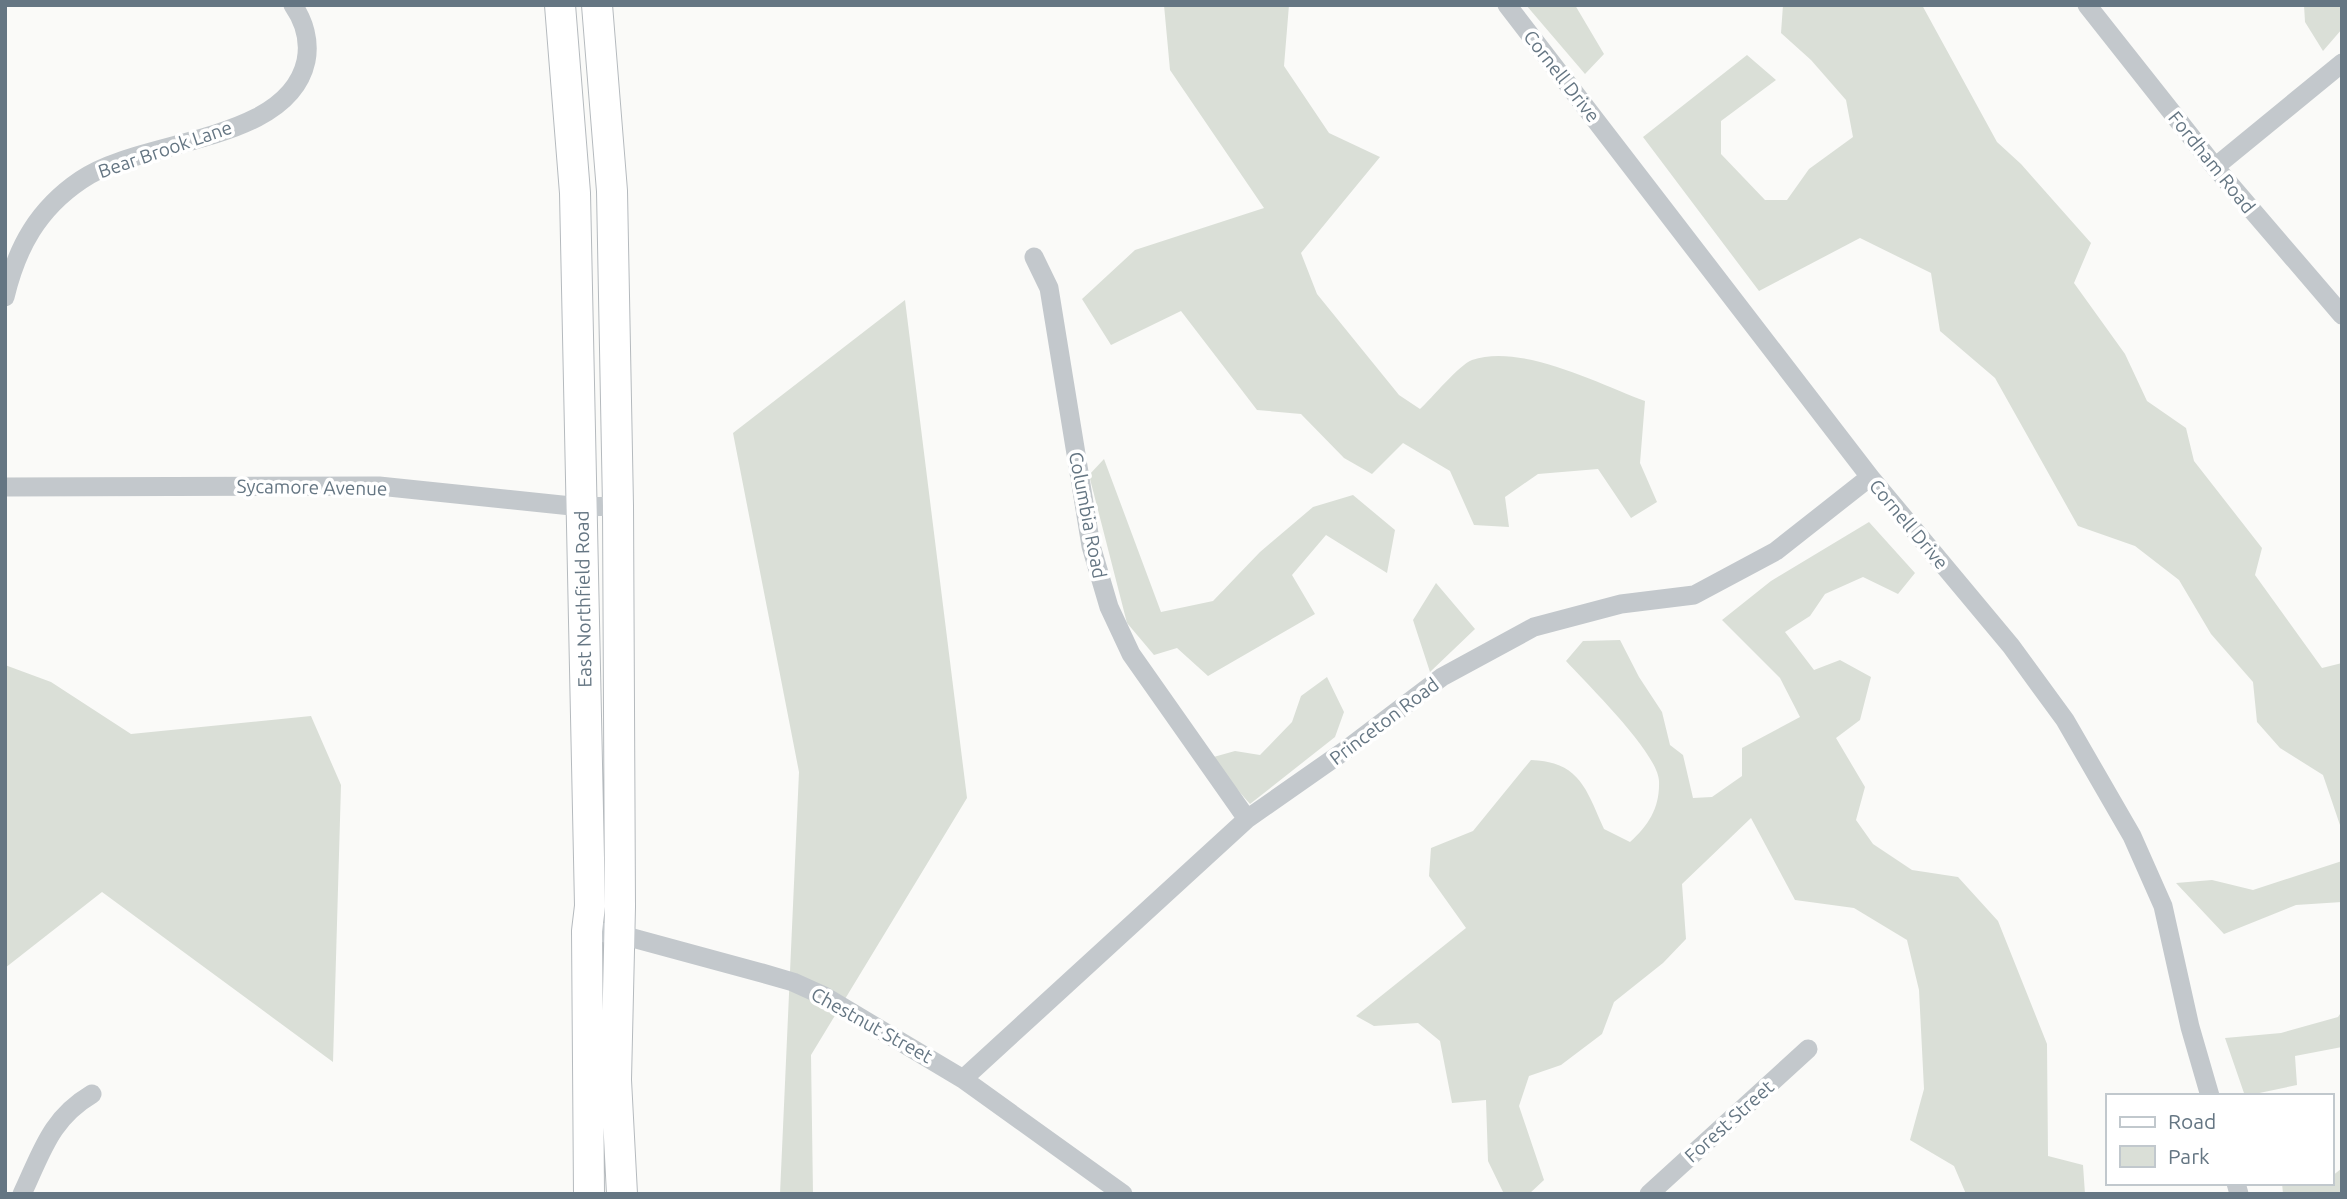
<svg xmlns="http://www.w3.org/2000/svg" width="2347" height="1199" viewBox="0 0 2347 1199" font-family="Ubuntu,sans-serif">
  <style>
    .green { fill: #dadfd7 }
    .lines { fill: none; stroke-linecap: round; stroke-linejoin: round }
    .primary-casing { stroke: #b5babe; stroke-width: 32 }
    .minor { stroke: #c3c8cc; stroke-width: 19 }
    .primary { stroke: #fff; stroke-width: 30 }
    .labels { text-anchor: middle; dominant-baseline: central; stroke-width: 7; stroke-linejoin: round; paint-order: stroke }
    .street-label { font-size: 19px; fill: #657683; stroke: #fff }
  </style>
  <rect width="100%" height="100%" fill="#fafaf8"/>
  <path class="green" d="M1164 5H1289L1284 66 1329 133 1380 157 1301 253 1317 294 1399 395 1420 409C1432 398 1459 365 1472 360 1521 343 1599 384 1645 401L1640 463 1657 502 1631 518 1598 469 1538 474 1505 497 1509 527 1474 525 1450 471 1403 443 1372 474 1344 458 1301 414 1257 410 1181 311 1111 345 1082 299 1135 250 1264 208 1170 70Z
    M1526 5H1575L1604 54 1585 74Z
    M1783 5H1922L1997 142 2021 164 2091 243 2074 283 2125 354 2147 401 2186 428 2194 461 2262 548 2255 575 2322 668 2342 663V831L2323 775 2280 748 2257 722 2253 682 2211 634 2179 580 2135 546 2078 526 1995 378 1940 331 1931 273 1860 238 1759 291 1643 137 1747 55 1776 80 1721 121V154L1765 200H1787L1809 169 1853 137 1846 100 1811 60 1781 33Z
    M2304 5H2342V29L2323 51 2305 22Z
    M905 300 967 798 811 1055 813 1194H780L799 772 733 433Z
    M1104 459 1161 612 1213 601 1260 552 1313 507 1353 495 1395 530 1387 573 1326 535 1292 575 1315 614 1208 676 1177 648 1154 655 1127 623 1089 475Z
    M1869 522 1915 573 1898 594 1863 577 1825 594 1810 616 1785 632 1814 670 1840 660 1871 677 1860 720 1836 738 1865 787 1856 820 1873 844 1912 870 1958 877 1998 921 2047 1044 2048 1156 2083 1165 2085 1194H1966L1954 1166 1910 1140 1924 1089 1919 990 1907 940 1854 908 1795 900 1751 818 1682 884 1686 939 1663 963 1614 1002 1602 1034 1561 1065 1529 1076 1519 1106 1544 1180 1529 1194H1504L1488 1161 1486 1100 1452 1103 1440 1041 1418 1023 1374 1026 1356 1016 1466 928 1429 876 1431 848 1473 831 1531 760C1580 762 1586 789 1604 829L1630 842C1649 825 1660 807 1659 781 1658 753 1587 684 1566 661L1583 641 1620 640 1639 677 1662 712 1670 745 1683 755 1693 798 1712 797 1742 776V748L1800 717 1780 678 1722 620 1771 581Z
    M1436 583 1475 629 1430 672 1413 620Z
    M5 665 51 682 131 734 311 716 341 785 333 1062 102 892 5 968Z
    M1327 677 1344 712 1335 737 1250 804 1210 758 1235 751 1260 755 1292 722 1301 696Z
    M2342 861V902L2296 905 2224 934 2176 883 2212 880 2253 890Z
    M2342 1011V1047L2295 1056 2297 1085 2245 1096 2225 1038 2281 1033 2338 1017Z
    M2342 1168V1194H2283L2282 1183H2331V1177Z"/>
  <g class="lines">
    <g class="primary-casing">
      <path id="primary" d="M560 5 575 193 590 906 587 931 589 1194
        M597 5 612 191 618 506 620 907 616 1080 622 1194"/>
    </g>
    <path class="minor" d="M1507 5 1870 477 2011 646 2065 720 2132 836 2163 906 2190 1027 2210 1096
      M2087 5 2215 167 2342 315
      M2215 167 2342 63
      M1034 257 1049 288 1091 546 1109 607 1131 654 1247 819
      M5 297C17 247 38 209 81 180 141 138 288 144 306 61 310 41 304 21 293 5
      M5 487 379 486 581 507 618 506
      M587 931 618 934 762 973 793 982 824 996 963 1079 1123 1194
      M963 1079 1247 819 1347 749 1442 677 1534 627 1621 604 1694 595 1776 551 1870 477
      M2236 1183 2239 1194
      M22 1194C42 1152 50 1119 92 1094
      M1649 1194 1808 1049"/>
    <use href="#primary" class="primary"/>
  </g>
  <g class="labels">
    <g class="street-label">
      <text transform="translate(1562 76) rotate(52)">Cornell Drive</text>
      <text transform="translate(165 149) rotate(-19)">Bear Brook Lane</text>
      <text transform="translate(2212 162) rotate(51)">Fordham Road</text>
      <text transform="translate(312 487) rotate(1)">Sycamore Avenue</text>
      <text transform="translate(1088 515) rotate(79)">Columbia Road</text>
      <text transform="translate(1909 524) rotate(50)">Cornell Drive</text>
      <text transform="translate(583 599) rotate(-91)">East Northfield Road</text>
      <text transform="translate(1384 721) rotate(-37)">Princeton Road</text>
      <text transform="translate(872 1025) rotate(29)">Chestnut Street</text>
      <text transform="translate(1729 1121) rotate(-42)">Forest Street</text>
    </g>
  </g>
  <rect width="2347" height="1199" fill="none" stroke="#657683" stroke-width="14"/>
  <rect x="2106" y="1094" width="228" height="91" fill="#ffffff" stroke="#c1c8cd" stroke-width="2"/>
  <rect x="2120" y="1117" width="35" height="10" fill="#ffffff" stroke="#c1c8cd" stroke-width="2"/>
  <text x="2168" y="1129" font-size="21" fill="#657683">Road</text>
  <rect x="2120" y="1146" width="35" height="21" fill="#dadfd7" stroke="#c1c8cd" stroke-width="2"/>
  <text x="2168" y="1164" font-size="21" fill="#657683">Park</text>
</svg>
